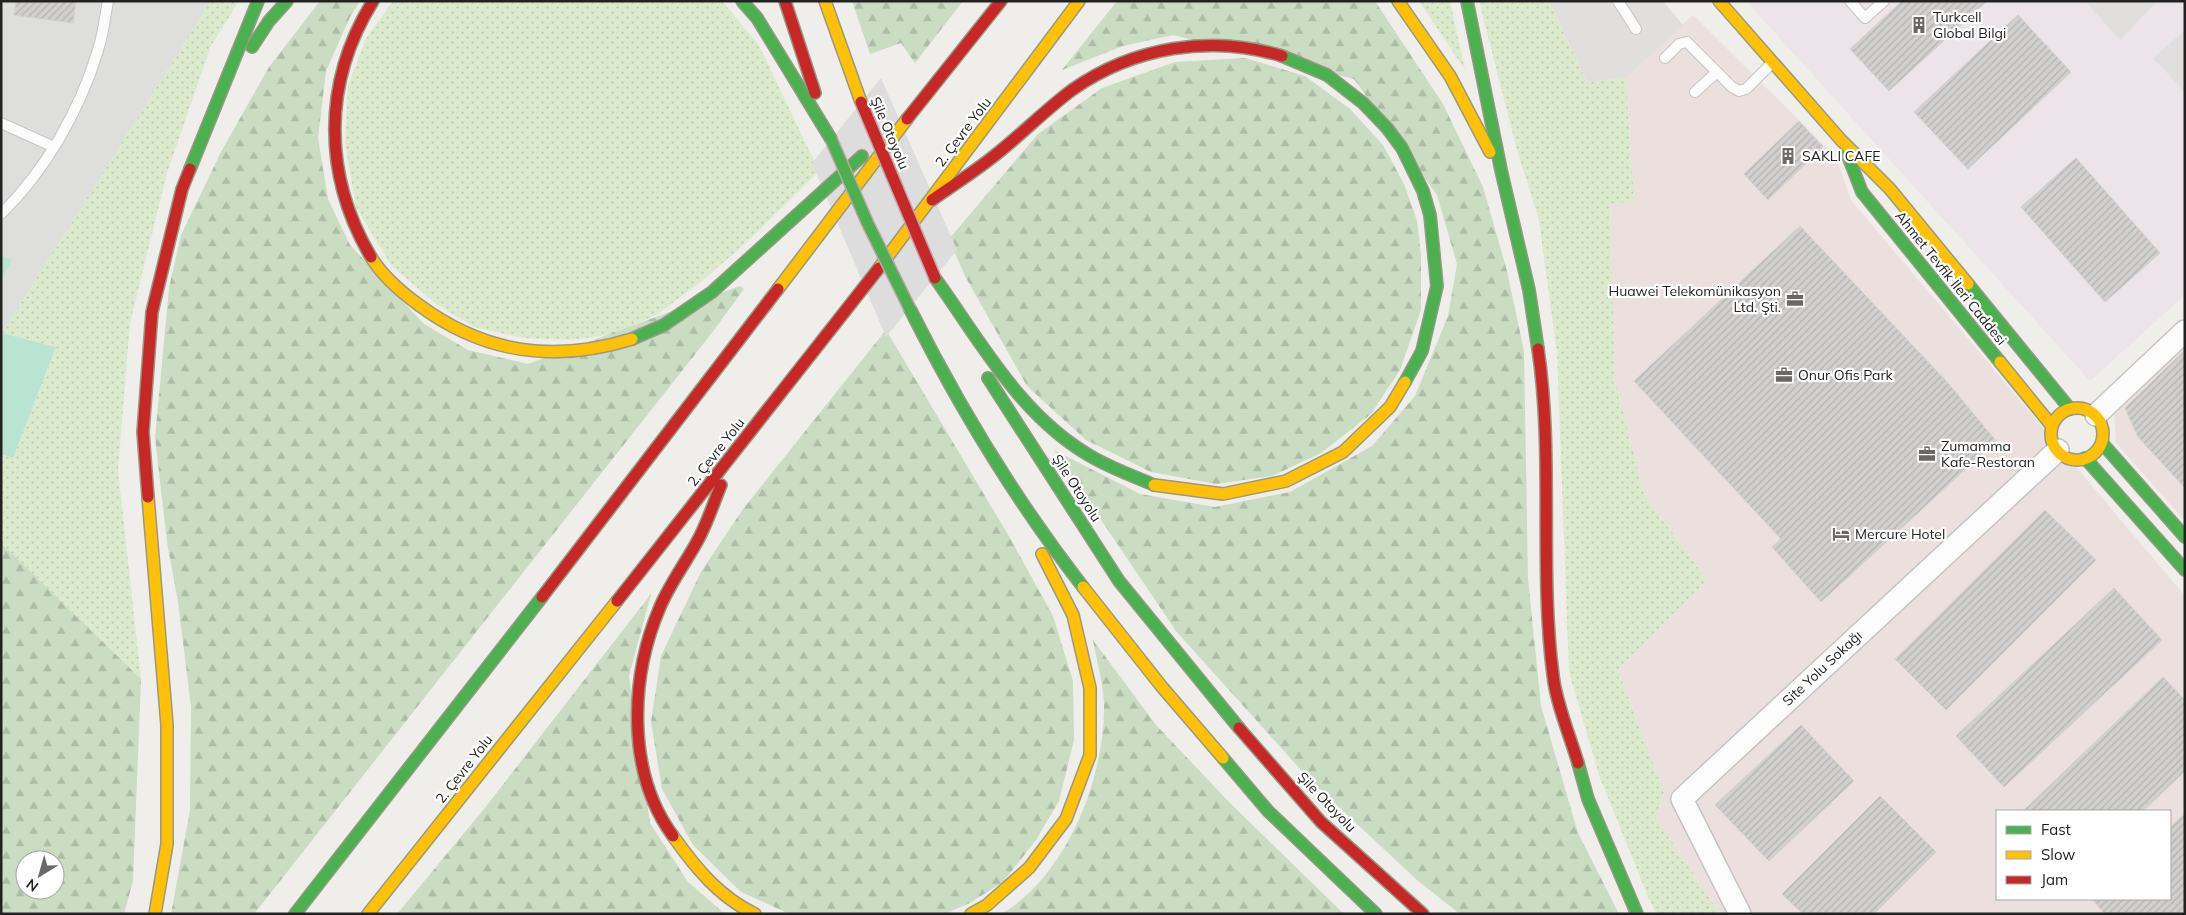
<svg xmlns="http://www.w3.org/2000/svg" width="2186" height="915" viewBox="0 0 2186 915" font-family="Mulish,sans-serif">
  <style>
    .residential { fill: #dededc }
    .commercial { fill: #ece0de; fill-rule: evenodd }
    .industrial { fill: #ece4e9 }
    .grass { fill: url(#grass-dots) }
    .forest { fill: url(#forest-firs); fill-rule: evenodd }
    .pitch { fill: #b9e3d3 }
    .parking { fill: #e0dfde }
    .pier { fill: #dedddd }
    .building { fill: url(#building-hatch); stroke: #d2d0cc }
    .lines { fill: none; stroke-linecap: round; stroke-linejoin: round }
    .lane-casing { stroke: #c5c5c3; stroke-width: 12 }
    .street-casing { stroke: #c5c5c3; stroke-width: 24 }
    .fast-casing { stroke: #969983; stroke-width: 14 }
    .slow-casing { stroke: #969983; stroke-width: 14 }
    .jam-casing { stroke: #969983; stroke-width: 14 }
    .lane { stroke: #fdfcfc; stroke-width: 10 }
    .street { stroke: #fdfcfc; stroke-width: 21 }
    .fast { stroke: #4caf50; stroke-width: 11 }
    .slow { stroke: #ffc107; stroke-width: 11 }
    .jam { stroke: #c62828; stroke-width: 11 }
    .fast-bridge-casing { stroke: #c2a4ac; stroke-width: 14; stroke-linecap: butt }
    .jam-bridge-casing { stroke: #c2a4ac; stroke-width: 14; stroke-linecap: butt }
    .fast-bridge { stroke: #4caf50; stroke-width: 11 }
    .jam-bridge { stroke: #c62828; stroke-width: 11 }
    .labels { text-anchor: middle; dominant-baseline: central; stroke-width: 4.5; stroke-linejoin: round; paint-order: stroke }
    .poi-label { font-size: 14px; fill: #222; stroke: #fff; text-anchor: start }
    .street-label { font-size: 14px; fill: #222; stroke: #fff }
  </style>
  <defs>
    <pattern id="grass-dots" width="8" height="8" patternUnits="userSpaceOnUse" patternTransform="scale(1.25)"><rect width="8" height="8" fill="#dbeacc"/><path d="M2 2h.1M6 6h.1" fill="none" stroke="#bcc8af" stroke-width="1.8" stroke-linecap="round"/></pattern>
    <pattern id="forest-firs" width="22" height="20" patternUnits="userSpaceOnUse" patternTransform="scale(1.25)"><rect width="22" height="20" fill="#cadcc2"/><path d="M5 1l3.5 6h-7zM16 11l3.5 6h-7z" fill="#adbca6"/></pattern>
    <pattern id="building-hatch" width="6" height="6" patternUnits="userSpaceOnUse" patternTransform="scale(1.25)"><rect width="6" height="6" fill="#d2d0ce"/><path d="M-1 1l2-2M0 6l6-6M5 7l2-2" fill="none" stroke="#b4b2b1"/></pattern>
  </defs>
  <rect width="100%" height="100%" fill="#efeeeb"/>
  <path class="residential" d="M1 1H211L3 332 1 454Z"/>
  <path class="commercial" d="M1693 15 1836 157 1851 200 2185 596V914H1720L1656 818 1664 793 1618 670 1707 580 1644 494 1615 379 1610 205 1634 200 1626 78ZM1997 811H2170V899H1997Z
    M2185 342V521L2116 443 2114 413Z"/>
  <path class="industrial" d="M1746 1H2185V295L2090 381Z"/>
  <path class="grass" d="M211 1H239L211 46 167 173 130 323 118 470 141 679 1 543V454L13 458 56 347 2 333Z
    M393 1H722L758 44 819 171 747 242 702 281 658 314 613 334 572 340 524 338 474 327 435 303 391 265 356 207 345 143 348 86 365 40Z
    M1419 1H1450L1465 70Z
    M1479 1H1549L1587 82 1626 78 1634 200 1610 205 1615 379 1644 494 1707 580 1618 670 1664 793 1656 818 1720 914H1657L1649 899 1600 778 1569 672 1557 353 1539 220 1517 150Z"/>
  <path class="forest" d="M320 1H360L350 17 326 71 318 138 328 199 350 245 424 324 468 350 528 364 740 286 744 289 711 334 254 914H171L190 810 191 706 178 602 167 542 155 438 169 288 181 235 221 152 269 67Z
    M852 1H963L915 63 901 43 870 54Z
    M1117 1H1375L1443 104 1483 187 1507 271 1524 351 1528 579 1541 706 1578 833 1619 914H1460L1417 880 1310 780 1176 631 1054 450 1140 494 1215 507 1290 492 1372 446 1415 396 1448 316 1457 264 1437 195 1354 79 1173 35 1123 46 1062 70Z
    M1245 58 1305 76 1350 109 1383 145 1404 184 1417 221 1421 255V310L1400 370 1371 414 1321 453 1272 476 1216 484 1151 472 1086 440 1027 386 965 276 949 239 1038 134 1102 88 1175 62Z
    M886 330 1010 538 1053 616 1073 681 1074 740 1059 801 1036 840 1003 882 968 904 944 914H790L741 892 693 845 662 789 651 722 661 656 701 572 743 509Z
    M1 543 141 679 133 881 124 914H1ZM25 860H55V890H25Z
    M651 594 629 676 650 823 688 882 725 914H397L484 809Z
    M1093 640 1156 725 1230 803 1344 914H1001C1065 877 1103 783 1104 711 1105 689 1097 663 1093 640Z"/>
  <path class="pitch" d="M1 255 12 260 1 281Z
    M2 333 56 347 13 458 1 454Z"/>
  <path class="parking" d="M1549 1H1663L1683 25 1626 78 1587 82Z
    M2085 1H2158L2120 40Z
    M2185 30V92L2153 58Z"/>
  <path class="pier" d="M881 78 957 250 886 337 812 163Z"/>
  <path class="building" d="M16 1H76L73 23 14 15Z
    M1902 1H1987L1889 91 1850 49Z
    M2018 15 2071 72 1968 169 1914 112Z
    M1799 121 1823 147 1768 200 1744 174Z
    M2076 158 2160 253 2105 302 2021 207Z
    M1800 226 1948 383 1996 441 1821 602 1772 547 1781 539 1634 381Z
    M2185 350V488L2138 437 2125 408Z
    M2045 510 2096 560 1946 710 1895 659Z
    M2114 588 2162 640 2004 787 1956 736Z
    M2163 677 2185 700V771L2143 811H2023Z
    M1801 725 1854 781 1769 861 1715 805Z
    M1880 796 1936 852 1874 914H1803L1782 894Z
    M2185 814V914H2105L2092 899H2170V827Z"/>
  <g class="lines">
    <g class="lane-casing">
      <path id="lane" d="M1618 1 1636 29
        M1850 1 1865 18 1884 1
        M1665 58 1679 44 1687 42 1732 87 1739 91 1746 89 1772 63
        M1695 92 1717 72
        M1 123 54 147
        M1 214C46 170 80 110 98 50 103 35 105 17 108 1"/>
    </g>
    <g class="street-casing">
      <path id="street" d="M2096 415 2185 331
        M1740 914 1682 799 2058 450"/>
    </g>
    <g class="fast-casing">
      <path id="fast" d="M742 1 757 18 831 139
        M1467 1 1501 170 1529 290 1538 349
        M252 47 269 21 287 1
        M1282 56 1327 75 1363 103 1387 128 1402 148 1423 191 1430 215 1437 286 1422 351 1405 382
        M1846 151 1862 192 2000 362
        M190 169 258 1
        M935 278C981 342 1021 417 1092 457 1111 468 1133 476 1154 485
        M1968 284 2070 409
        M910 309C960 409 1014 498 1083 587
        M632 339 664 325 712 292 862 156
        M988 378 1119 581 1239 728
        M2102 443 2185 537
        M2085 458 2185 570
        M1223 758 1268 811 1376 914
        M1578 763 1588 799 1637 914
        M295 914 542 597"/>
    </g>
    <g class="slow-casing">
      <path id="slow" d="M825 1 861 102
        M1398 1 1450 76 1490 152
        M1719 1 1841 140 1890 189 1968 284
        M371 257C383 277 401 292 419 305 485 354 555 363 632 339
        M879 268 1079 1
        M778 289 907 119
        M2000 362 2052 426
        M2051 434a26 26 0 1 1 52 0a26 26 0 1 1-52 0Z
        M1154 485 1223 494 1286 481 1343 452 1390 407 1405 382
        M148 497 167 725V844L155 914
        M1083 587 1162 687 1223 758
        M673 836C695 867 719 897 755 914
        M368 914 617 601
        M971 914 987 905 1029 868 1066 819 1090 755V688L1073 615 1042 554"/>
    </g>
    <g class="jam-casing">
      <path id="jam" d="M785 1 815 93
        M907 119 1001 1
        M932 200C953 185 974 172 994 156 1021 135 1045 110 1072 90 1133 47 1211 34 1282 56
        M371 257C323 175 322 83 373 1
        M1538 349C1554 457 1539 567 1553 675 1556 703 1570 736 1578 763
        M148 497 143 432 152 312 182 189 190 169
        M542 597 778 289
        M617 601 879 268
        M1239 728 1321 822 1423 914
        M673 836C626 772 630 677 660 607 670 583 687 561 699 538 708 521 714 502 721 485"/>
    </g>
    <use href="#lane" class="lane"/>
    <use href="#street" class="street"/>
    <use href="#fast" class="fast"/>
    <use href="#slow" class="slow"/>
    <use href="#jam" class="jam"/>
    <g class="fast-bridge-casing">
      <path id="fast-bridge" d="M831 139 868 224 910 309"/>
    </g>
    <g class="jam-bridge-casing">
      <path id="jam-bridge" d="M861 102 935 278"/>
    </g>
    <use href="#fast-bridge" class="fast-bridge"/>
    <use href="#jam-bridge" class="jam-bridge"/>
  </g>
  <defs>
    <g id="building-bare" transform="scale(1.35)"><path d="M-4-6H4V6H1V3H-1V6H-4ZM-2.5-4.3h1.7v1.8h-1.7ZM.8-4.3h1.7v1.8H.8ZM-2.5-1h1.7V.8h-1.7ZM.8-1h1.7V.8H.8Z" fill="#6a6968" stroke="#fff" stroke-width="2.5" paint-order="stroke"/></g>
    <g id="office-bare" transform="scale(1.35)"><path d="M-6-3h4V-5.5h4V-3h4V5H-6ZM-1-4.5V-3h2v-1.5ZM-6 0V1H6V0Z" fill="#6a6968" stroke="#fff" stroke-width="2.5" paint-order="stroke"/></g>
    <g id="hotel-bare" transform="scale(1.35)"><path d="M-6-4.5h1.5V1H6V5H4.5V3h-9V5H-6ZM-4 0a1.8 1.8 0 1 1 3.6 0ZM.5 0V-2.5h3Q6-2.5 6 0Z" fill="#6a6968" stroke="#fff" stroke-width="2.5" paint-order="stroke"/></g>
  </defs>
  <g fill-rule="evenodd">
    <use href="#building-bare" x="1919" y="25"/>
    <use href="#building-bare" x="1788" y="156"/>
    <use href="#office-bare" x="1795" y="299"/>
    <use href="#office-bare" x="1784" y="375"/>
    <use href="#office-bare" x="1927" y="454"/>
    <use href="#hotel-bare" x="1841" y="534"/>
  </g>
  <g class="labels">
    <g class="poi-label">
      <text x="1933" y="17">Turkcell<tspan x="1933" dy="16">Global Bilgi</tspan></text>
      <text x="1802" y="156">SAKLI CAFE</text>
      <text x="1781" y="291" text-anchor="end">Huawei Telekomünikasyon<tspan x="1781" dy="16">Ltd. Şti.</tspan></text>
      <text x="1798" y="375">Onur Ofis Park</text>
      <text x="1941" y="446">Zumamma<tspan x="1941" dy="16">Kafe-Restoran</tspan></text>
      <text x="1855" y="534">Mercure Hotel</text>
    </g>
    <g class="street-label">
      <text transform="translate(963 132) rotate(-53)">2. Çevre Yolu</text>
      <text transform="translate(890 133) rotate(67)">Şile Otoyolu</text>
      <text transform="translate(1951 278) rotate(51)">Ahmet Tevfik İleri Caddesi</text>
      <text transform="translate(716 452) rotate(-52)">2. Çevre Yolu</text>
      <text transform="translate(1077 488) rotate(57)">Şile Otoyolu</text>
      <text transform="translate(1822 668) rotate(-43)">Site Yolu Sokağı</text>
      <text transform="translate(464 769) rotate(-52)">2. Çevre Yolu</text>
      <text transform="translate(1327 802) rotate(46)">Şile Otoyolu</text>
    </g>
  </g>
  <rect width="2186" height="915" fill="none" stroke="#222222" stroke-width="5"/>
  <rect x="1996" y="810" width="175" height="90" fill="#ffffff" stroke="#a7a7a7"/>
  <rect x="2006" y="826" width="25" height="8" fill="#4caf50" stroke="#a7a7a7"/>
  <text x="2041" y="835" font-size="15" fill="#222222">Fast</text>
  <rect x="2006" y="851" width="25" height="8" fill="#ffc107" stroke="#a7a7a7"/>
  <text x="2041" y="860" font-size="15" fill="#222222">Slow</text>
  <rect x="2006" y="876" width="25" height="8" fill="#c62828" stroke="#a7a7a7"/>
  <text x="2041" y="885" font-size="15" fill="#222222">Jam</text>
  <g transform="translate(40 875) rotate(217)"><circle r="24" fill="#ffffff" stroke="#a7a7a7"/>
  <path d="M0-4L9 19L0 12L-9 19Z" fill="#6a6968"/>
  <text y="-8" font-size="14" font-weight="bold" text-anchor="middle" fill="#222222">N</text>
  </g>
</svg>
